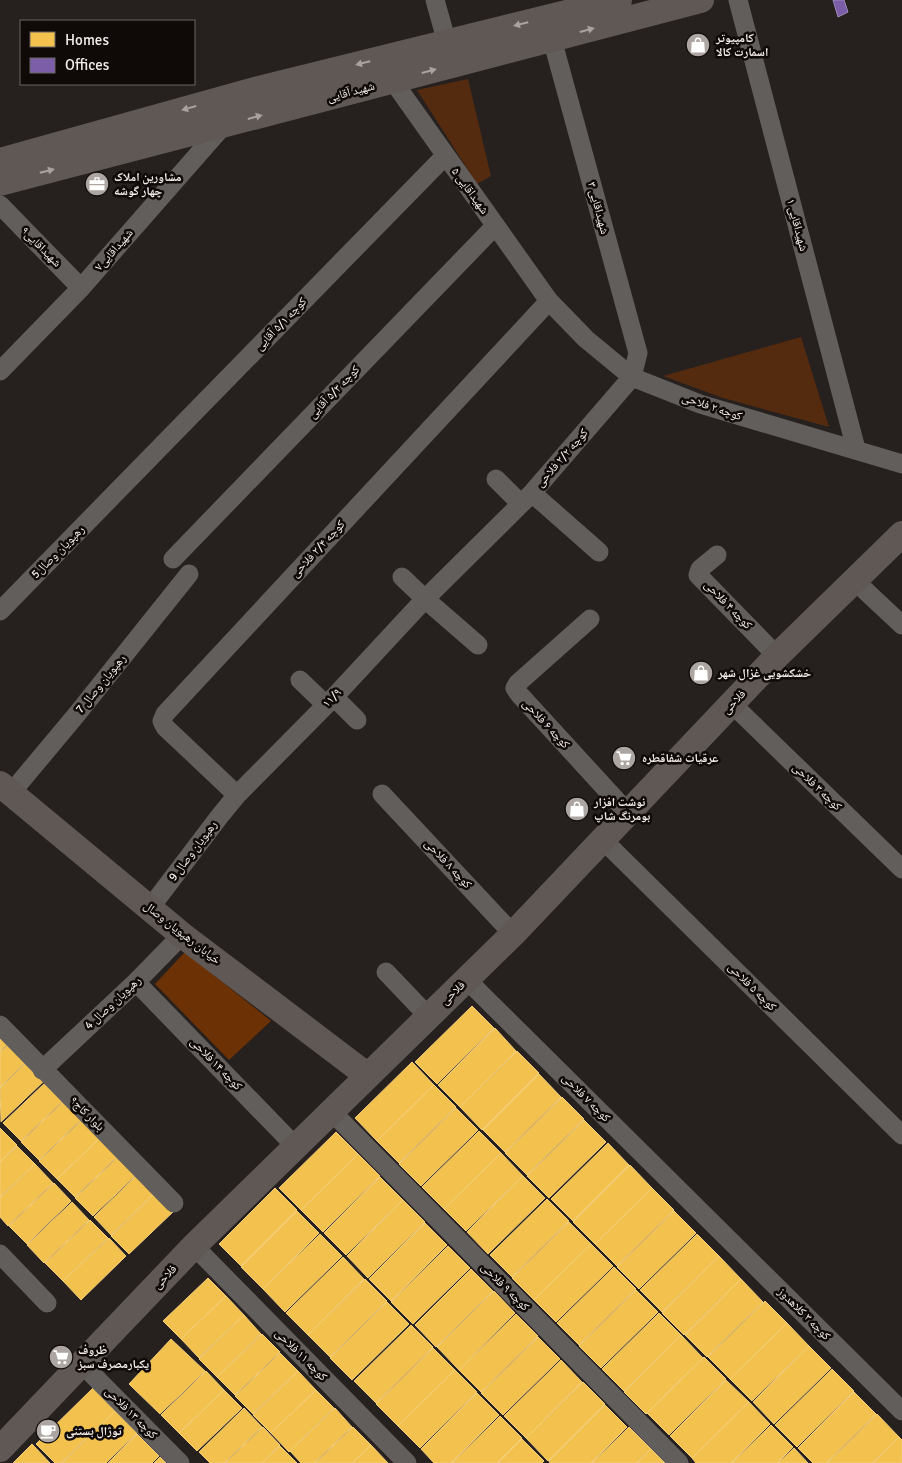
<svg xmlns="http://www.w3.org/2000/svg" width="902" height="1463" viewBox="0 0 902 1463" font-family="Signika,'Noto Naskh Arabic',sans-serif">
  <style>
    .green { fill: #552b10 }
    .forest { fill: #6c3104 }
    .homes { fill: #f2c14e; stroke: #f3ce7c }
    .offices { fill: #7b5ea7; stroke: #9f89ba }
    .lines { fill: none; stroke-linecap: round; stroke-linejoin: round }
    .street { stroke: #625e5b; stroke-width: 19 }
    .secondary { stroke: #5f5854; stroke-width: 26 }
    .oneway { fill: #aaa29e }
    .labels { text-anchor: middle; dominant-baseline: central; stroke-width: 5; stroke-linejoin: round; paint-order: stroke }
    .poi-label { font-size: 12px; font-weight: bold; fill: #f4ece8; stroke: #0f0a08; text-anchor: start }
    .street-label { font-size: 12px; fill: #f4ece8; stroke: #0f0a08 }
  </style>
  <rect width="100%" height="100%" fill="#26201e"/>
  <path class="green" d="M468 79 491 176 477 184 417 90Z
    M801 337 829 427 723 398 663 376Z"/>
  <path class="forest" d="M185 952 271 1021 229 1060 155 984Z"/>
  <path class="homes" d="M472 1006 494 1028 437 1084 415 1062Z
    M495 1028 516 1051 460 1107 438 1085Z
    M0 1031 10 1042 0 1051Z
    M11 1042 28 1060 0 1087V1052Z
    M517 1051 539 1073 482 1130 460 1107Z
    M29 1060 46 1079 1 1122 0 1088Z
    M412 1062 434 1085 377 1141 355 1118Z
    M539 1074 561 1097 505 1152 483 1130Z
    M48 1080 66 1098 21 1141 3 1123Z
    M434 1085 456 1107 399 1163 377 1141Z
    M562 1097 584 1119 527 1175 505 1153Z
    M66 1099 84 1117 39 1160 21 1142Z
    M456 1108 478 1130 421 1186 399 1164Z
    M84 1118 102 1136 57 1179 39 1161Z
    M584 1120 606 1142 549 1198 527 1176Z
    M0 1128 17 1145 0 1162Z
    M479 1131 501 1153 444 1209 422 1187Z
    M336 1132 358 1154 301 1210 279 1188Z
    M102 1136 120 1154 75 1197 57 1179Z
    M608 1143 629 1165 573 1221 551 1199Z
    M17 1146 35 1164 0 1197V1162Z
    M501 1153 523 1176 466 1231 444 1209Z
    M358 1154 380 1176 323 1232 301 1210Z
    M120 1155 138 1173 93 1216 75 1198Z
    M35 1164 53 1183 8 1226 0 1217V1198Z
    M630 1165 652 1188 595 1244 573 1222Z
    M138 1174 156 1192 111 1235 94 1217Z
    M523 1176 545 1198 488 1254 467 1232Z
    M380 1177 403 1200 346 1255 324 1233Z
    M54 1183 71 1201 27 1244 9 1226Z
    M275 1188 297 1210 241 1266 219 1244Z
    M652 1188 674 1210 617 1266 595 1244Z
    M156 1192 174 1211 129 1254 111 1236Z
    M547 1199 569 1221 512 1277 490 1255Z
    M403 1200 425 1222 368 1278 347 1256Z
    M72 1202 89 1220 44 1263 27 1245Z
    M297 1211 319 1233 263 1289 241 1267Z
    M674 1211 696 1233 639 1289 617 1267Z
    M90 1220 108 1238 63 1281 45 1263Z
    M569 1222 591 1244 534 1300 512 1278Z
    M425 1223 447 1245 391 1301 369 1279Z
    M320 1234 342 1256 285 1312 263 1289Z
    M697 1234 719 1256 662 1312 640 1290Z
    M109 1238 126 1256 81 1300 63 1281Z
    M591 1244 613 1266 556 1322 534 1300Z
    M448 1246 470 1268 413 1324 391 1302Z
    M719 1256 741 1279 684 1335 662 1313Z
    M343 1257 364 1279 308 1335 286 1313Z
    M614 1267 636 1289 579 1345 557 1323Z
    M471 1269 493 1291 436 1347 415 1325Z
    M208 1278 226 1296 181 1339 163 1321Z
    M365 1279 387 1301 330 1357 308 1335Z
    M741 1279 763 1302 707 1357 685 1335Z
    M636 1290 658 1312 601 1368 579 1346Z
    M494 1291 515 1313 459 1370 437 1347Z
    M226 1296 244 1315 199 1358 181 1339Z
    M765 1301 787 1323 730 1379 708 1357Z
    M387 1302 409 1324 352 1380 330 1358Z
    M659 1313 681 1335 624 1391 602 1369Z
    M516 1314 538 1336 481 1392 459 1370Z
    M244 1315 261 1334 217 1377 199 1359Z
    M787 1323 809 1346 752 1401 730 1379Z
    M411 1325 433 1347 376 1403 354 1381Z
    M262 1334 280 1352 235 1395 217 1377Z
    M681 1335 703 1358 646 1414 624 1392Z
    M538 1337 560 1359 503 1415 481 1393Z
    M171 1339 205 1371 160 1414 129 1384Z
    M809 1346 831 1368 774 1424 753 1402Z
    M433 1348 455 1370 398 1426 376 1404Z
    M280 1353 298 1371 253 1414 235 1396Z
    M704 1357 726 1379 669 1435 647 1413Z
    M561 1360 582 1382 526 1438 504 1416Z
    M832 1369 854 1391 797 1447 775 1425Z
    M455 1370 477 1392 420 1448 398 1426Z
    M206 1371 224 1390 179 1433 161 1415Z
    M298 1371 316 1390 271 1433 253 1415Z
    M726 1380 749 1402 692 1458 670 1436Z
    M583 1382 605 1404 548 1461 526 1438Z
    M93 1388 115 1411 61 1463H55L36 1444Z
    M224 1390 242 1408 197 1451 179 1433Z
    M316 1390 334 1408 289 1452 271 1433Z
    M854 1392 876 1414 826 1463H813L798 1448Z
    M477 1393 499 1415 451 1463H434L421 1449Z
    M749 1402 770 1424 731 1463H696L692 1458Z
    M605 1405 627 1427 591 1463H550L549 1461Z
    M244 1408 262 1427 224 1463H210L199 1452Z
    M335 1408 352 1427 314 1463H301L290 1451Z
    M115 1411 137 1433 106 1463H62Z
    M877 1414 899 1437 872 1463H827Z
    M500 1416 522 1438 497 1463H452Z
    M771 1425 793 1447 777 1463H732Z
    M263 1427 280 1445 262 1463H225Z
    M353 1427 371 1445 352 1463H315Z
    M629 1427 651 1449 636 1463H592Z
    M137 1434 159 1456 152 1463H108Z
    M899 1437 902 1440V1463H873Z
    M522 1439 544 1461 542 1463H498Z
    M32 1444 50 1463H13Z
    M371 1445 388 1463H352Z
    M280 1446 297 1463H262Z
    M794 1448 808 1463H778Z
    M651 1449 665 1463H637Z
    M160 1457 166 1463H154Z"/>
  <path class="offices" d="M833 0H844L848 12 838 17Z"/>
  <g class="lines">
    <path class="street" d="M435 0 447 43
      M738 0 856 449
      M393 81 549 301 586 339 632 377 700 404 902 464
      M0 205 81 288
      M0 371 81 288 223 126
      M496 479 521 504
      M532 493 599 552
      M717 555 700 569 698 575 777 656
      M173 559 495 226
      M402 577 425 599 478 645
      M854 580 902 625
      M0 611 445 156
      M590 619 518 683 515 688 519 694 628 813
      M300 680 326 705
      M334 697 357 720
      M732 704 902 869
      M11 793 77 714 189 574
      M382 794 513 934
      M237 795 165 727 162 721 165 714 549 301
      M602 839 902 1135
      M150 908 219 817 237 795 334 697 425 599 532 493 632 377 638 353 552 39
      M386 972 428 1016
      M467 980 902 1411
      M136 982 295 1146
      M0 1025 174 1203
      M42 1070 136 982 182 935
      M332 1112 679 1463
      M194 1246 407 1463
      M0 1254 47 1303
      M81 1363 180 1463"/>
    <path class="secondary" d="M0 161 251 91 619 0
      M0 183 701 0
      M0 784 182 935 368 1076
      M0 1449 194 1246 513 934 777 656 902 534"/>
  </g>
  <defs><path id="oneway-solid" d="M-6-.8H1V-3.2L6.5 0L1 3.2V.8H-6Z" transform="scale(1.25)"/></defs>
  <g class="oneway">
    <use href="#oneway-solid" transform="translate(521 24) rotate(166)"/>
    <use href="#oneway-solid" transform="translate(587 30) rotate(-15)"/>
    <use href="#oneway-solid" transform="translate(363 63) rotate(166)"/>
    <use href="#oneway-solid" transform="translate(429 71) rotate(-15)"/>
    <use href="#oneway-solid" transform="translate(189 108) rotate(164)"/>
    <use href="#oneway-solid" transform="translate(255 117) rotate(-15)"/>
    <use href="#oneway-solid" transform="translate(47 171) rotate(-14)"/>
  </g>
  <defs>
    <g id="shop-disc" transform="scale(1.25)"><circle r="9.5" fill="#aca5a1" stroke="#0f0a08"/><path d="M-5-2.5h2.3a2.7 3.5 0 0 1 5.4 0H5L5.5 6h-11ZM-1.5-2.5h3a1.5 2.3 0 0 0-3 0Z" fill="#fff"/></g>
    <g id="office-disc" transform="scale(1.25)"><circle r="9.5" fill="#aca5a1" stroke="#0f0a08"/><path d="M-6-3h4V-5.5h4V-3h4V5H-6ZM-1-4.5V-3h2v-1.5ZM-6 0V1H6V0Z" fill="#fff"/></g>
    <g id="supermarket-disc" transform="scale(1.25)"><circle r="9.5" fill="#aca5a1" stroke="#0f0a08"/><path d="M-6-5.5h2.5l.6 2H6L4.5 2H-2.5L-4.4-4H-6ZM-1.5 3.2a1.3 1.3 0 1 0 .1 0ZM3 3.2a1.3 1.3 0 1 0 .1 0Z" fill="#fff"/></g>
    <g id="cafe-disc" transform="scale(1.25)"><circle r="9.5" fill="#aca5a1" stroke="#0f0a08"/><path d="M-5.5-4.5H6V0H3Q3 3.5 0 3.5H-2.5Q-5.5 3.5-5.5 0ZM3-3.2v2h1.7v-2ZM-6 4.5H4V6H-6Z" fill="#fff"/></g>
  </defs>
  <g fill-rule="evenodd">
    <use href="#shop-disc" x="698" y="45"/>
    <use href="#office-disc" x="97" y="184"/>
    <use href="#shop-disc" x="701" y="673"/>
    <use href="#supermarket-disc" x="624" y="758"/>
    <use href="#shop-disc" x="577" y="809"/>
    <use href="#supermarket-disc" x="61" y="1357"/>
    <use href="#cafe-disc" x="48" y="1431"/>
  </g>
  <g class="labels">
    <g class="poi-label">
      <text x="716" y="38">کامپیوتر<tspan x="716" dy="14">اسمارت کالا</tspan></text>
      <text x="114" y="177">مشاورین املاک<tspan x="114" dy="14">چهار گوشه</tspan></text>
      <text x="718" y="673">خشکشویی غزال شهر</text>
      <text x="642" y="758">عرقیات شفاقطره</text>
      <text x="594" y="802">نوشت افزار<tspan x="594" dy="14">بومرنگ شاپ</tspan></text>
      <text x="78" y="1350">ظروف<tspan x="78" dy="14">یکبارمصرف سبز</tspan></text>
      <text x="66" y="1431">توژال بستنی</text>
    </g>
    <g class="street-label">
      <text transform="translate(351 92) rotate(-15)">شهید آقایی</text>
      <text transform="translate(470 191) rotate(54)">۵ شهیداقایی</text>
      <text transform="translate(598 208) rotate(75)">۳ شهیداقایی</text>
      <text transform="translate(797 225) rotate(75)">۱ شهیداقایی</text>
      <text transform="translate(41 247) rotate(45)">شهیداقایی۹</text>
      <text transform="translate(114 250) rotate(-49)">شهیداقایی۷</text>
      <text transform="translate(281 324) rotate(-46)">کوچه ۵/۱ آقایی</text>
      <text transform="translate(334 392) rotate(-46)">کوچه ۵/۳ آقایی</text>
      <text transform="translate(712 407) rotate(19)">کوچه ۲ فلاحی</text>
      <text transform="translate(562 458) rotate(-49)">کوچه ۲/۲ فلاحی</text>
      <text transform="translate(318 549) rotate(-47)">کوچه ۲/۴ فلاحی</text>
      <text transform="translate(58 552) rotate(-45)">رهپویان وصال5</text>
      <text transform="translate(728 605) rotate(46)">کوچه ۴ فلاحی</text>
      <text transform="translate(101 684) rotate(-51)">7 رهپویان وصال</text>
      <text transform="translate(332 698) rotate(-46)">۱۱/۹</text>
      <text transform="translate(734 702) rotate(-46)">فلاحی</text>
      <text transform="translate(546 724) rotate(47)">کوچه ۶ فلاحی</text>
      <text transform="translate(817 787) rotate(44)">کوچه ۳ فلاحی</text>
      <text transform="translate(193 851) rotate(-53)">9 رهپویان وصال</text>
      <text transform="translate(448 864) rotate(47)">کوچه ۸ فلاحی</text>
      <text transform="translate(182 933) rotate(38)">خیابان رهپویان وصال</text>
      <text transform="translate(752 987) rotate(45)">کوچه ۵ فلاحی</text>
      <text transform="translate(453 993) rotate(-43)">فلاحی</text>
      <text transform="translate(113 1003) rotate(-43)">4 رهپویان وصال</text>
      <text transform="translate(216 1064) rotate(46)">کوچه ۱۴ فلاحی</text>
      <text transform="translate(586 1098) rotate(45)">کوچه ۷ فلاحی</text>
      <text transform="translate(87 1114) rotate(45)">بلوار کاج۹</text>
      <text transform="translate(165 1277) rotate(-46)">فلاحی</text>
      <text transform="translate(505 1287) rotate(45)">کوچه ۹ فلاحی</text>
      <text transform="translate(804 1314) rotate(45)">کوچه ۳ کلاهدوز</text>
      <text transform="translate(301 1355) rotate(45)">کوچه ۱۱ فلاحی</text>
      <text transform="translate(131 1413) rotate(45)">کوچه ۱۳ فلاحی</text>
    </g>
  </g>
  <rect x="20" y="20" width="175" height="65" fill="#0f0a08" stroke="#6b6462"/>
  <rect x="30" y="32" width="25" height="15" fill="#f2c14e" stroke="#6b6462"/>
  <text x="65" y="45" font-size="15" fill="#f4ece8">Homes</text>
  <rect x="30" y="58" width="25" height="15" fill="#7b5ea7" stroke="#6b6462"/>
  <text x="65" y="70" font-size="15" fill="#f4ece8">Offices</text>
</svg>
